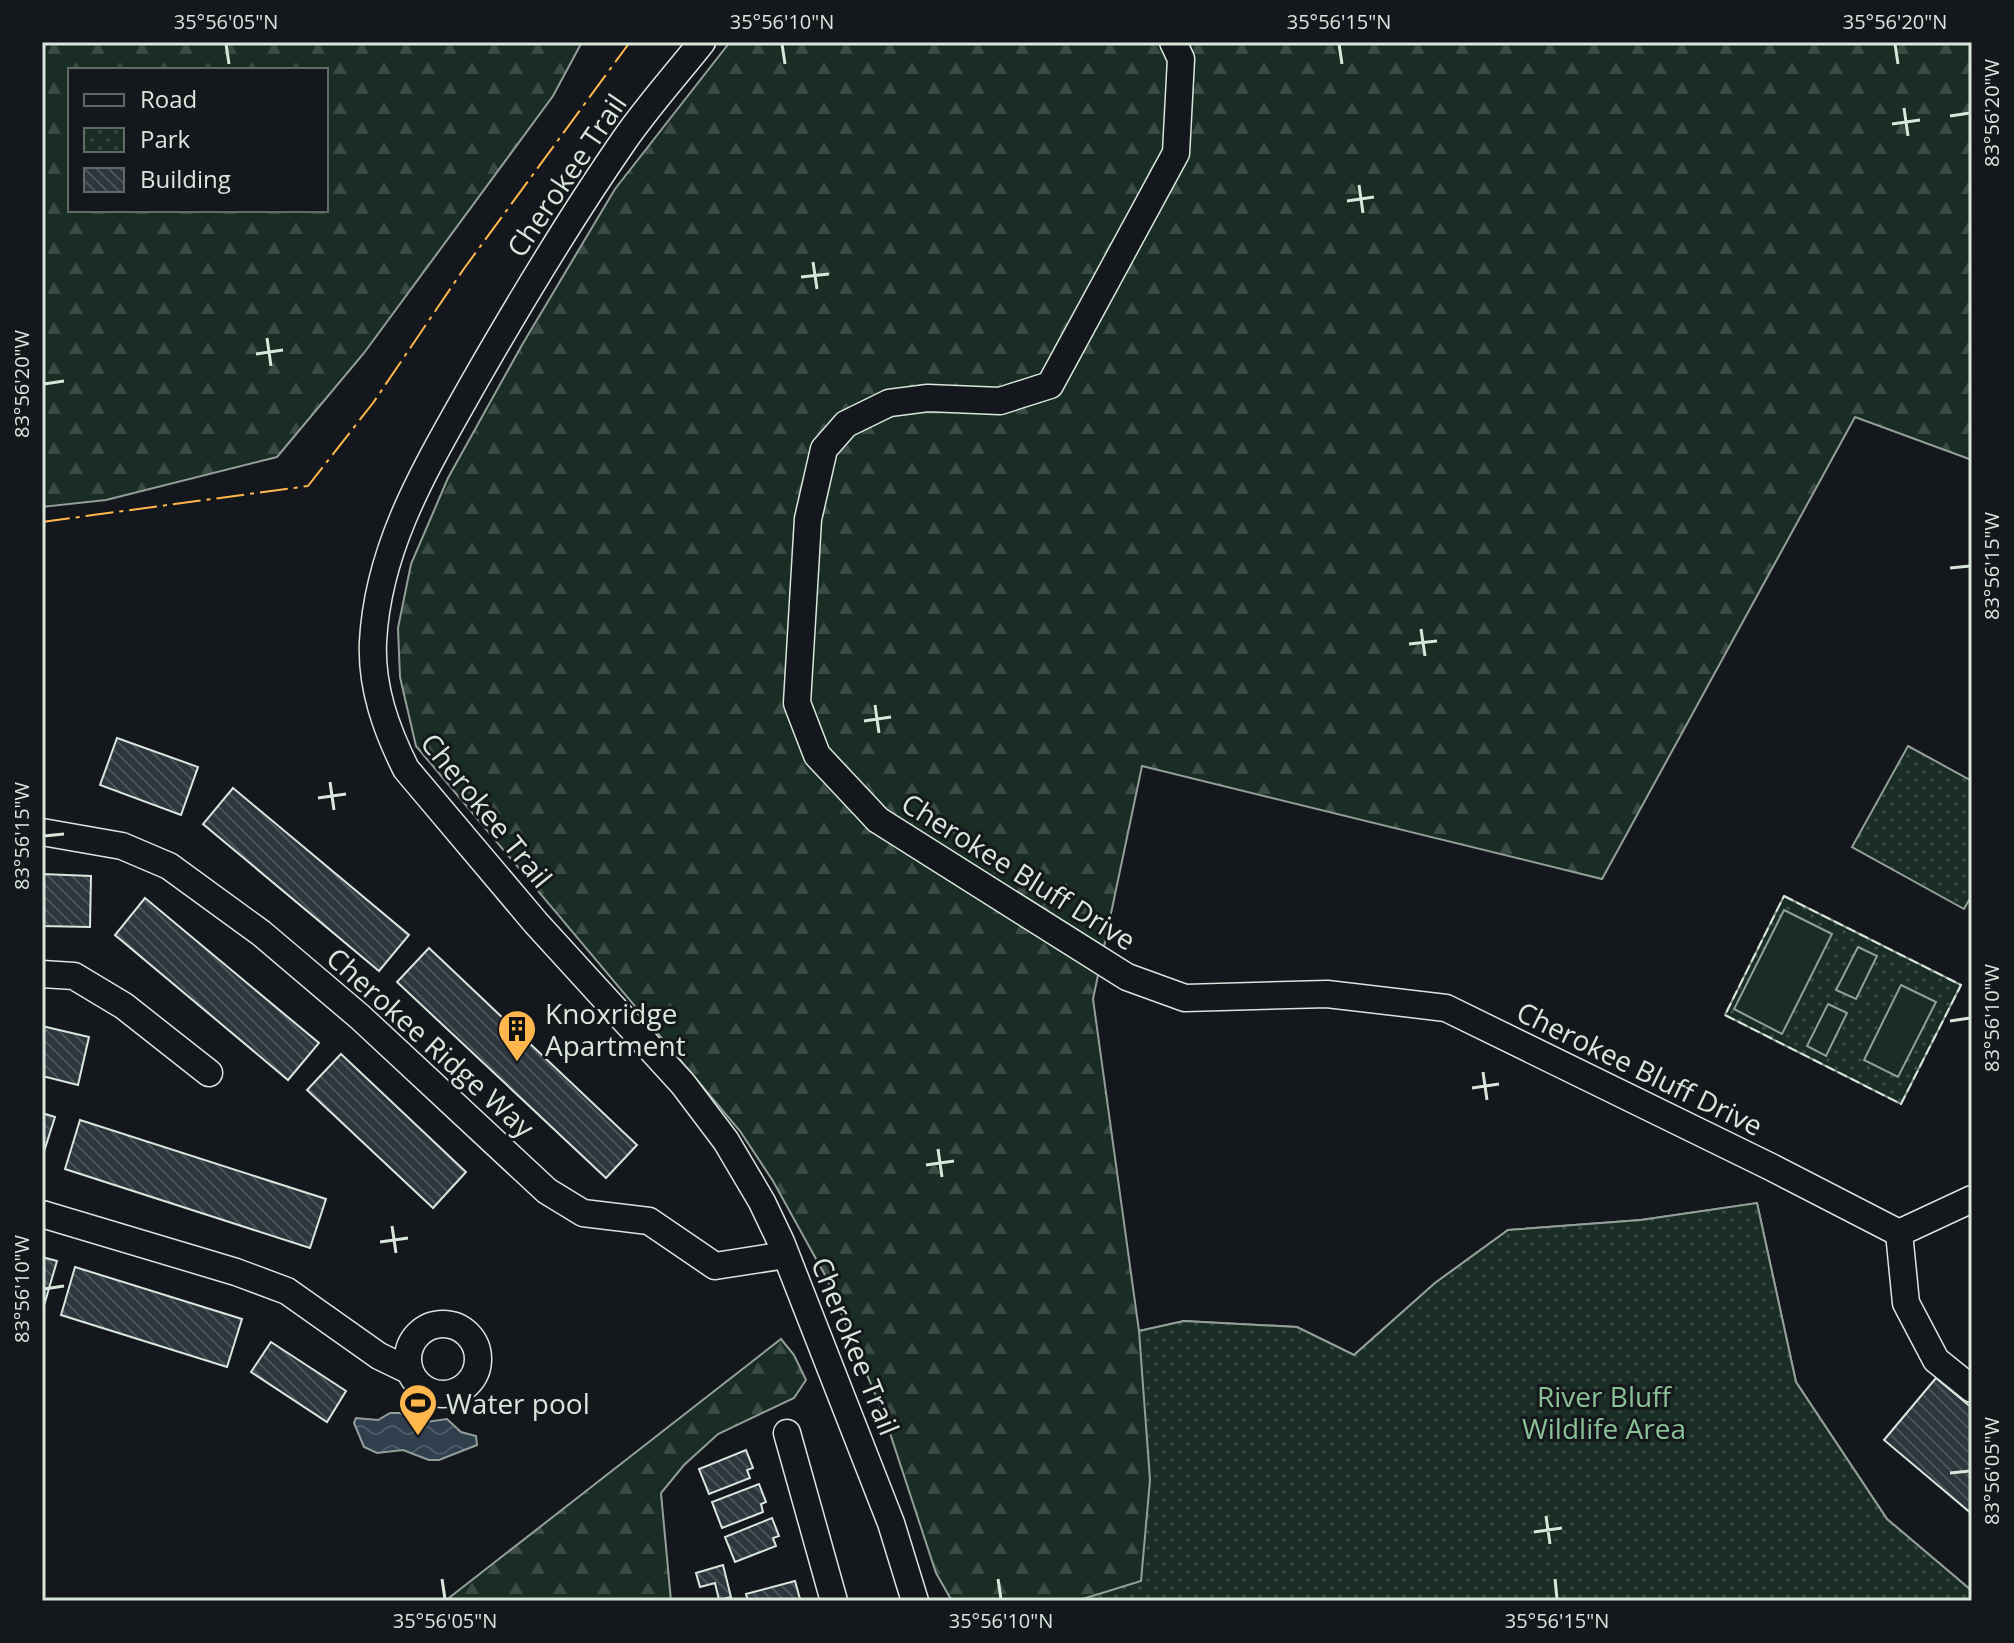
<svg xmlns="http://www.w3.org/2000/svg" width="2014" height="1643" viewBox="0 0 2014 1643" font-family="'Open Sans',sans-serif">
  <style>
    .forest { fill: url(#forest-firs); stroke: #939e99; stroke-width: 2; fill-rule: evenodd }
    .park { fill: url(#park-dots); stroke: #939e99; stroke-width: 2 }
    .pitch { fill: #1a2d24; stroke: #939e99; stroke-width: 2 }
    .water { fill: url(#water-waves); stroke: #939e99; stroke-width: 2 }
    .building { fill: url(#building-back-hatch); stroke: #d8e6dc; stroke-width: 2 }
    .lines { fill: none; stroke-linecap: round; stroke-linejoin: round }
    .minor-casing { stroke: #d8e6dc; stroke-width: 29 }
    .minor { stroke: #14181c; stroke-width: 26 }
    .fence { stroke: #d8e6dc; stroke-width: 2; stroke-dasharray: 10 4; stroke-linecap: butt }
    .power { stroke: #ffb74d; stroke-width: 2; stroke-dasharray: 28 6 4 6; stroke-linecap: butt }
    .ticks { fill: none; stroke: #d8e6dc; stroke-width: 3 }
    .labels { text-anchor: middle; dominant-baseline: central; stroke-width: 6; stroke-linejoin: round; paint-order: stroke }
    .street-label { font-size: 28px; fill: #d8e6dc; stroke: #14181c }
    .poi-label { font-size: 28px; fill: #d8e6dc; stroke: #14181c; text-anchor: start }
    .park-label { font-size: 28px; fill: #8ac095; stroke: #14181c }
    .neatline { fill: none; stroke: #d8e6dc; stroke-width: 3 }
    .ticks-label { font-size: 20px; text-anchor: middle; fill: #d8e6dc }
  </style>
  <defs>
    <pattern id="forest-firs" width="22" height="20" patternUnits="userSpaceOnUse" patternTransform="scale(2)"><rect width="22" height="20" fill="#1a2d24"/><path d="M5 1l3.5 6h-7zM16 11l3.5 6h-7z" fill="#3b4b43"/></pattern>
    <pattern id="park-dots" width="8" height="8" patternUnits="userSpaceOnUse" patternTransform="scale(2)"><rect width="8" height="8" fill="#1a2d24"/><path d="M2 2h.1M6 6h.1" fill="none" stroke="#3b4b43" stroke-width="1.8" stroke-linecap="round"/></pattern>
    <pattern id="water-waves" width="16" height="10" patternUnits="userSpaceOnUse" patternTransform="scale(2)"><rect width="16" height="10" fill="#2f3f4d"/><path d="M0 5q4-4 8 0t8 0" fill="none" stroke="#4c5b66"/></pattern>
    <pattern id="building-back-hatch" width="6" height="6" patternUnits="userSpaceOnUse" patternTransform="scale(2)"><rect width="6" height="6" fill="#2c363c"/><path d="M-1 5l2 2M0 0l6 6M5-1l2 2" fill="none" stroke="#4a5358"/></pattern>
  </defs>
  <rect width="100%" height="100%" fill="#14181c"/>
  <path class="forest" d="M42 42H582L553 96 364 353 277 457 106 500 42 507ZM70 70H326V210H70Z
    M730 42H1972V460L1855 417 1602 879 1142 766 1093 999 1139 1331 1184 1321 1297 1327 1354 1355 1435 1283 1508 1230 1641 1220 1757 1203 1796 1382 1887 1519 1972 1591V1601H952L936 1573 884 1415 826 1277 773 1181 740 1131 416 746 400 677 398 628 411 564 448 478 522 345 615 189Z
    M781 1339 794 1355 806 1380 794 1398 718 1434 684 1465 661 1493 671 1601H445Z"/>
  <path class="park" d="M1908 746 1972 781V895L1964 909 1852 847Z
    M1784 896 1961 985 1901 1104 1725 1015Z
    M1757 1203 1796 1382 1887 1519 1972 1591V1601H1076L1141 1581 1150 1480 1139 1331 1184 1321 1297 1327 1354 1355 1435 1283 1508 1230 1641 1220Z"/>
  <path class="pitch" d="M1784 910 1832 934 1782 1034 1734 1009Z
    M1858 947 1877 956 1856 999 1836 990Z
    M1901 985 1936 1002 1898 1077 1864 1060Z
    M1828 1004 1847 1013 1826 1056 1807 1046Z"/>
  <path class="water" d="M390 1413H400L426 1422 447 1419 461 1432 476 1436 477 1445 439 1460H429L403 1450 377 1453 364 1447 354 1423 356 1418 378 1420Z"/>
  <path class="building" d="M117 738 198 767 181 815 100 785Z
    M233 788 409 935 379 971 203 824Z
    M42 874 91 876 90 927 42 926Z
    M145 898 319 1043 288 1080 115 935Z
    M429 948 637 1145 606 1178 397 982Z
    M42 1026 89 1037 78 1085 42 1076Z
    M341 1054 466 1172 433 1208 307 1090Z
    M42 1113 55 1117 42 1158Z
    M80 1120 326 1199 310 1248 65 1169Z
    M42 1257 57 1261 43 1309H42Z
    M75 1267 242 1319 227 1367 61 1315Z
    M271 1342 346 1391 327 1422 251 1372Z
    M1936 1378 1972 1408V1514L1884 1440Z
    M746 1450 753 1468 747 1470 750 1478 709 1494 699 1469Z
    M759 1484 766 1502 761 1504 763 1512 722 1528 712 1502Z
    M772 1518 779 1536 773 1538 776 1546 735 1562 725 1537Z
    M723 1565 731 1597 719 1600 715 1583 700 1587 696 1573Z
    M795 1581 800 1599 748 1601 746 1594Z"/>
  <g class="lines">
    <g class="minor-casing">
      <path id="minor" d="M702 42C676 75 647 107 623 142 569 220 520 302 473 384 427 466 378 545 373 642 371 687 386 729 406 769L536 923 683 1084 726 1141 762 1202 781 1242 891 1523 915 1601
        M1173 42 1181 59 1176 153 1050 385 1000 401 928 398 889 403 846 424 824 449 808 519 797 703 817 755 878 820 1127 977 1185 998 1327 994 1446 1008 1771 1167 1899 1233
        M42 832 122 846 169 866 261 933 360 1017 547 1191 583 1213 649 1221 715 1266 786 1255
        M42 974 74 976 124 1006 209 1073
        M42 1214 236 1272 287 1291 379 1356 410 1371
        M1899 1233 1906 1303 1936 1360 1972 1389
        M1899 1233 1972 1199
        M408 1359a35 35 0 1 1 70 0a35 35 0 1 1-70 0Z
        M787 1433 834 1601"/>
    </g>
    <use href="#minor" class="minor"/>
    <path class="fence" d="M1784 896 1961 985 1901 1104 1725 1015Z"/>
    <path class="power" d="M42 522 308 486 373 403 463 270 630 42"/>
  </g>
  <path class="ticks" d="M226 44 229 64M782 44 785 64M1339 44 1342 64M1895 44 1898 64M1904 108 1908 136M1950 116 1970 113M1892 124 1920 120M1359 185 1363 213M1347 201 1374 197M813 262 817 289M801 277 829 274M267 338 271 366M256 354 283 350M44 384 64 381M1950 568 1970 566M1421 629 1425 656M1409 644 1437 641M875 705 879 733M864 721 891 717M330 782 334 810M318 798 346 794M44 836 64 834M1950 1021 1970 1018M1483 1072 1487 1100M1472 1088 1499 1084M938 1149 942 1177M926 1165 954 1161M392 1226 396 1253M380 1242 408 1238M44 1289 64 1286M1950 1473 1970 1471M1546 1516 1550 1544M1534 1532 1562 1528M442 1579 445 1599M998 1579 1001 1599M1555 1579 1557 1599"/>
  <defs>
    <g id="building-pin" transform="scale(2)"><path d="M0 17L-7.5 6A9.5 9.5 0 1 1 7.5 6Z" fill="#ffb74d" stroke="#14181c"/><path d="M-4-6H4V6H1V3H-1V6H-4ZM-2.5-4.3h1.7v1.8h-1.7ZM.8-4.3h1.7v1.8H.8ZM-2.5-1h1.7V.8h-1.7ZM.8-1h1.7V.8H.8Z" fill="#111"/></g>
    <g id="stadium-pin" transform="scale(2)"><path d="M0 17L-7.5 6A9.5 9.5 0 1 1 7.5 6Z" fill="#ffb74d" stroke="#14181c"/><path d="M0-5a6.5 5 0 1 0 0 10a6.5 5 0 1 0 0-10ZM-3.5-1.8h7v3.6h-7Z" fill="#111"/></g>
  </defs>
  <g fill-rule="evenodd">
    <use href="#building-pin" x="517" y="1029"/>
    <use href="#stadium-pin" x="418" y="1403"/>
  </g>
  <g class="labels">
    <g class="street-label">
      <text transform="translate(566 175) rotate(-56)">Cherokee Trail</text>
      <text transform="translate(487 810) rotate(51)">Cherokee Trail</text>
      <text transform="translate(1019 871) rotate(32)">Cherokee Bluff Drive</text>
      <text transform="translate(431 1042) rotate(42)">Cherokee Ridge Way</text>
      <text transform="translate(1640 1068) rotate(26)">Cherokee Bluff Drive</text>
      <text transform="translate(856 1346) rotate(68)">Cherokee Trail</text>
    </g>
    <g class="poi-label">
      <text x="545" y="1013">Knoxridge<tspan x="545" dy="32">Apartment</tspan></text>
      <text x="446" y="1403">Water pool</text>
    </g>
    <g class="park-label">
      <text x="1604" y="1396">River Bluff<tspan x="1604" dy="32">Wildlife Area</tspan></text>
    </g>
  </g>
  <rect width="2014" height="1643" fill="none" stroke="#14181c" stroke-width="88"/>
  <rect x="68" y="68" width="260" height="144" fill="#14181c" stroke="#626a69" stroke-width="2"/>
  <rect x="84" y="94" width="40" height="12" fill="#14181c" stroke="#626a69" stroke-width="2"/>
  <text x="140" y="108" font-size="24" fill="#d8e6dc">Road</text>
  <rect x="84" y="128" width="40" height="24" fill="url(#park-dots)" stroke="#626a69" stroke-width="2"/>
  <text x="140" y="148" font-size="24" fill="#d8e6dc">Park</text>
  <rect x="84" y="168" width="40" height="24" fill="url(#building-back-hatch)" stroke="#626a69" stroke-width="2"/>
  <text x="140" y="188" font-size="24" fill="#d8e6dc">Building</text>
  <rect x="44" y="44" width="1926" height="1555" class="neatline"/>
  <g class="ticks-label">
    <text x="226" y="29">35°56'05"N</text>
    <text x="782" y="29">35°56'10"N</text>
    <text x="1339" y="29">35°56'15"N</text>
    <text x="1895" y="29">35°56'20"N</text>
    <text transform="translate(1992 113) rotate(-90)" y="7">83°56'20"W</text>
    <text transform="translate(22 384) rotate(-90)" y="7">83°56'20"W</text>
    <text transform="translate(1992 566) rotate(-90)" y="7">83°56'15"W</text>
    <text transform="translate(22 836) rotate(-90)" y="7">83°56'15"W</text>
    <text transform="translate(1992 1018) rotate(-90)" y="7">83°56'10"W</text>
    <text transform="translate(22 1289) rotate(-90)" y="7">83°56'10"W</text>
    <text transform="translate(1992 1471) rotate(-90)" y="7">83°56'05"W</text>
    <text x="445" y="1628">35°56'05"N</text>
    <text x="1001" y="1628">35°56'10"N</text>
    <text x="1557" y="1628">35°56'15"N</text>
  </g>
</svg>
